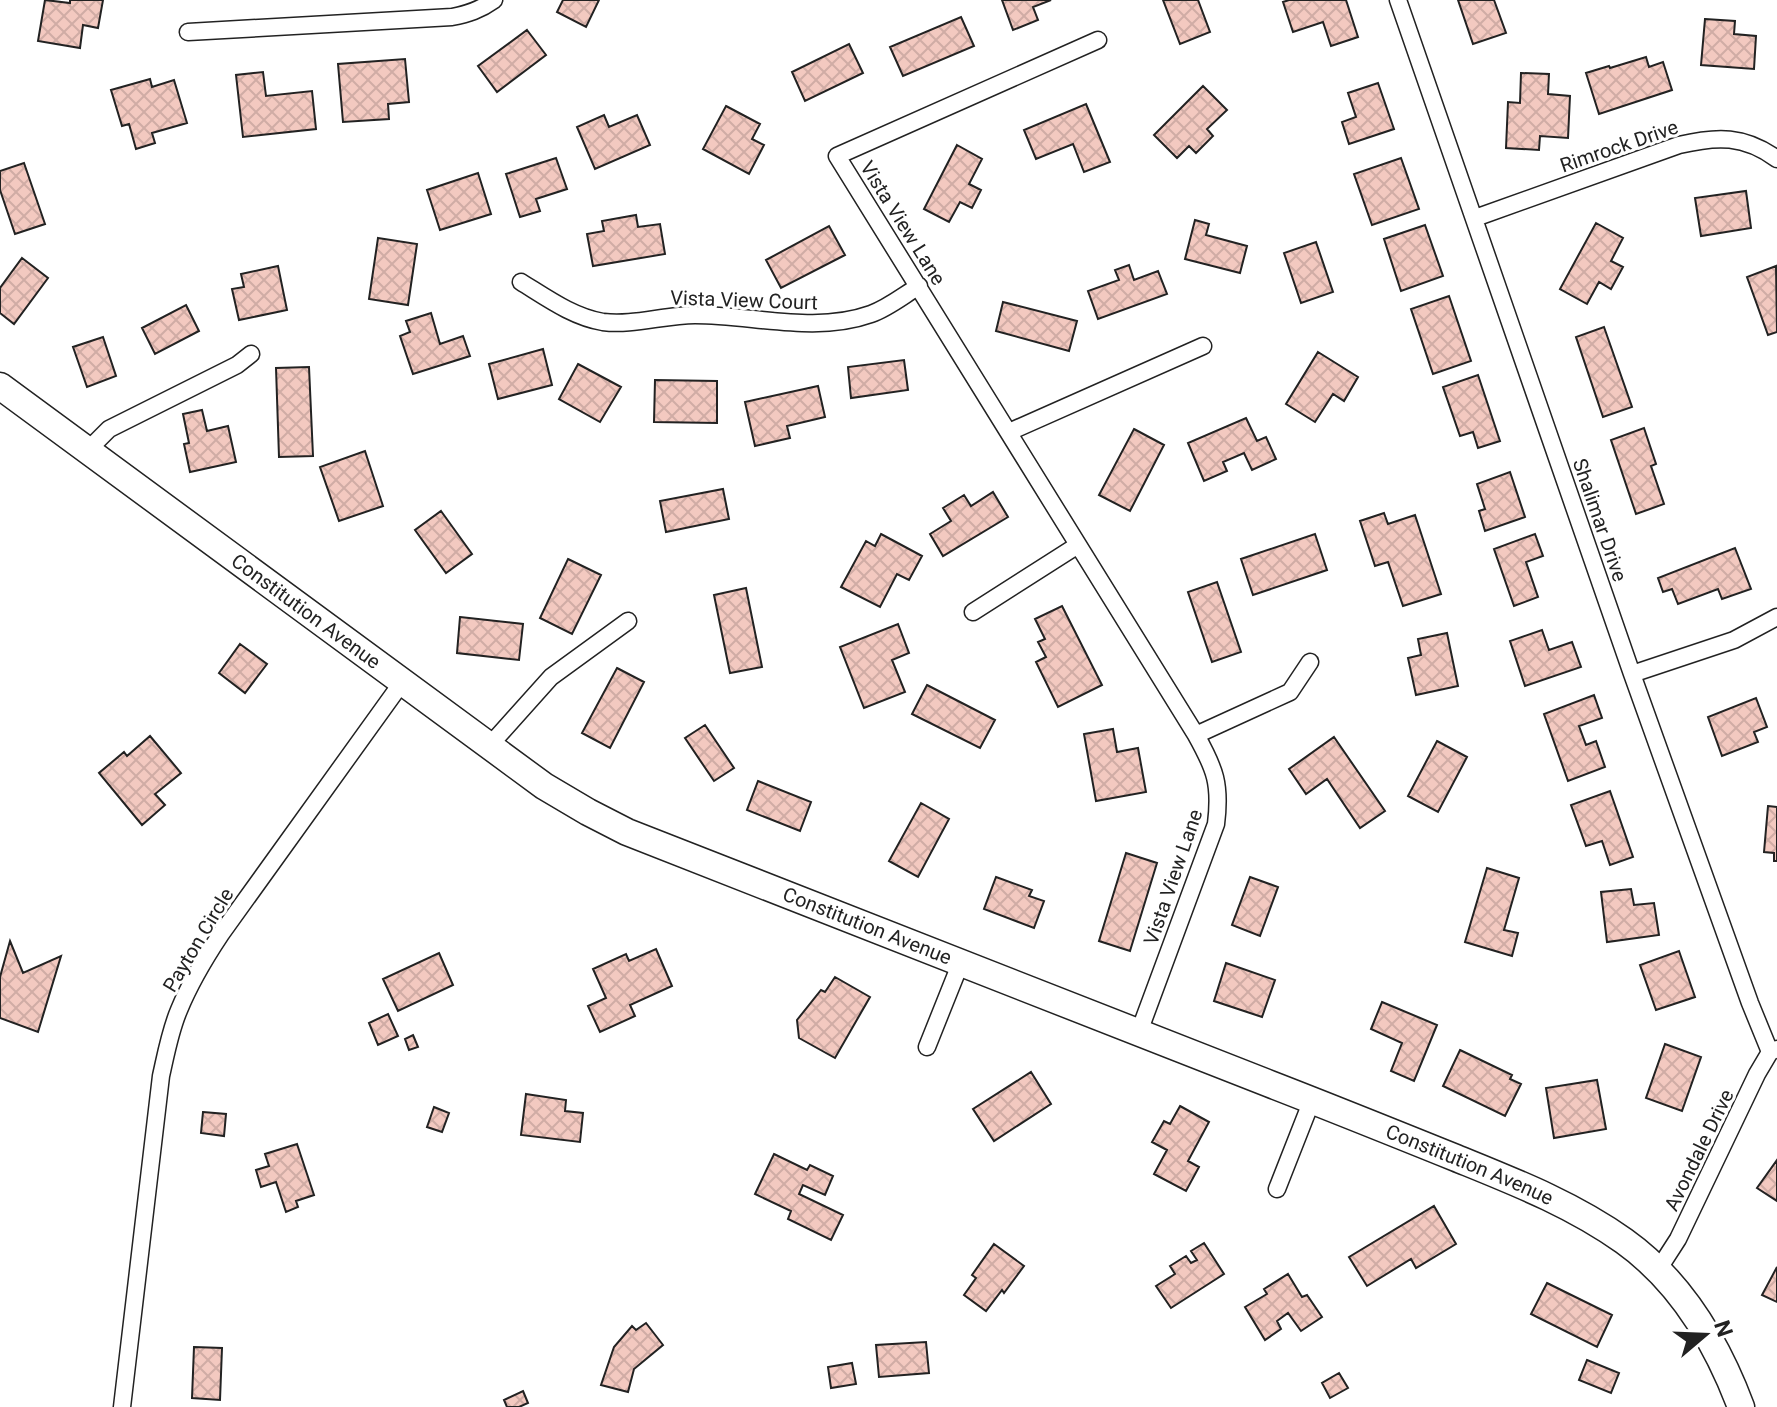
<svg xmlns="http://www.w3.org/2000/svg" width="1777" height="1407" viewBox="0 0 1777 1407" font-family="Roboto,sans-serif">
  <style>
    .building { fill: url(#building-cross-hatch); stroke: #222; stroke-width: 2 }
    .lines { fill: none; stroke-linecap: round; stroke-linejoin: round }
    .minor-casing { stroke: #222; stroke-width: 19 }
    .primary-casing { stroke: #222; stroke-width: 29 }
    .minor { stroke: #fff; stroke-width: 16 }
    .primary { stroke: #fff; stroke-width: 26 }
    .labels { text-anchor: middle; dominant-baseline: central; stroke-width: 6; stroke-linejoin: round; paint-order: stroke }
    .street-label { font-size: 20px; fill: #222; stroke: #fff }
  </style>
  <defs>
    <pattern id="building-cross-hatch" width="8" height="8" patternUnits="userSpaceOnUse" patternTransform="scale(2)"><rect width="8" height="8" fill="#f3c9c0"/><path d="M0 0l8 8M0 8l8-8" fill="none" stroke="#d0aca5"/></pattern>
  </defs>
  <rect width="100%" height="100%" fill="#fff"/>
  <path class="building" d="M45 0 70 3V0H103L98 28 83 25 80 48 38 41Z
    M563 0H599L586 27 557 12Z
    M1002 0H1051L1033 7 1038 20 1013 30Z
    M1163 0H1198L1210 32 1180 44Z
    M1289 0H1346L1358 37 1331 46 1323 22 1293 32 1283 2Z
    M1458 0H1494L1506 33 1473 44Z
    M961 17 974 46 903 76 890 47Z
    M1705 19 1735 21 1734 34 1756 36 1754 69 1701 65Z
    M527 30 546 55 497 92 478 66Z
    M849 44 863 73 805 101 792 72Z
    M1646 57 1649 67 1663 62 1672 90 1599 114 1586 73 1609 66 1610 68Z
    M405 59 409 102 388 104 389 119 343 122 338 64Z
    M263 72 266 96 312 91 316 129 243 137 236 75Z
    M1521 73 1549 74 1548 94 1570 96 1568 138 1540 136 1539 150 1506 148 1508 102 1520 103Z
    M150 79 152 87 174 80 187 123 152 133 155 143 136 149 129 124 122 126 111 90Z
    M1378 83 1394 129 1349 144 1342 122 1356 117 1348 93Z
    M1203 86 1227 110 1207 129 1213 136 1196 153 1189 146 1177 158 1154 135Z
    M1086 104 1110 162 1084 172 1073 144 1036 159 1024 130Z
    M726 106 760 124 752 139 764 145 749 174 703 149Z
    M604 115 609 127 637 115 650 145 595 169 577 127Z
    M957 145 982 159 969 184 981 190 972 208 960 202 949 222 924 209Z
    M556 158 567 189 536 199 540 211 520 217 506 174Z
    M1401 158 1419 209 1372 225 1354 174Z
    M24 163 45 224 15 234 0 190V171Z
    M478 173 491 214 440 230 427 190Z
    M1746 191 1751 228 1701 236 1695 198Z
    M636 215 638 227 660 224 665 254 593 266 587 234 604 231 602 221Z
    M1195 220 1209 224 1206 235 1247 246 1240 273 1185 259Z
    M1596 223 1623 238 1611 261 1623 267 1611 289 1599 282 1587 304 1560 289Z
    M1425 225 1443 276 1401 291 1384 239Z
    M829 226 845 255 781 288 766 260Z
    M378 238 417 244 408 305 369 299Z
    M1316 242 1333 292 1301 303 1284 253Z
    M22 258 48 278 14 324 0 313V288Z
    M1129 265 1134 280 1158 271 1167 294 1098 319 1088 291 1119 280 1115 270Z
    M278 266 287 310 239 320 232 289 244 287 241 274Z
    M1776 266 1777 332 1768 335 1747 277Z
    M1449 296 1471 361 1433 374 1411 309Z
    M1003 302 1077 321 1069 351 996 331Z
    M186 305 199 331 155 354 142 328Z
    M431 313 440 344 463 336 470 356 413 374 400 336 410 332 406 321Z
    M1604 327 1632 407 1603 417 1576 337Z
    M103 337 116 376 87 387 73 347Z
    M543 349 552 385 498 399 489 364Z
    M1318 352 1358 377 1344 401 1333 394 1315 422 1286 404Z
    M904 360 908 390 851 398 848 367Z
    M578 364 621 387 600 422 559 399Z
    M309 367 313 456 279 457 276 368Z
    M1478 375 1500 441 1478 448 1473 432 1460 436 1443 387Z
    M655 380 717 381V423L654 422Z
    M818 386 825 417 787 426 790 438 755 446 745 402Z
    M202 410 207 431 228 426 236 462 190 472 184 444 189 443 183 414Z
    M1246 418 1257 441 1266 437 1276 459 1252 470 1244 453 1223 462 1227 471 1204 481 1188 443Z
    M1644 428 1656 464 1651 466 1664 504 1636 514 1611 440Z
    M1134 429 1164 445 1130 511 1099 495Z
    M365 451 383 506 339 521 320 467Z
    M1510 472 1525 517 1485 531 1479 511 1485 509 1477 484Z
    M723 489 729 519 666 532 660 501Z
    M993 492 1008 517 943 556 930 534 951 521 943 508 964 495 971 506Z
    M441 511 472 554 446 573 415 530Z
    M1384 513 1388 524 1415 515 1441 594 1403 606 1388 562 1375 566 1360 521Z
    M881 534 922 556 909 580 897 574 880 607 841 587 866 541 875 546Z
    M1315 534 1327 570 1253 595 1241 559Z
    M1535 534 1543 556 1526 562 1538 597 1514 606 1494 549Z
    M1735 548 1751 589 1722 599 1718 589 1678 604 1672 589 1663 592 1658 578Z
    M568 559 601 575 572 634 540 618Z
    M1217 582 1241 652 1212 662 1188 592Z
    M746 588 762 667 730 673 714 595Z
    M1062 606 1102 685 1058 707 1036 662 1046 657 1038 642 1045 639 1035 619Z
    M460 617 523 624 519 660 457 653Z
    M898 624 909 653 892 660 905 692 864 708 840 647Z
    M1542 630 1549 650 1572 642 1581 667 1525 686 1510 641Z
    M1447 633 1458 686 1416 695 1408 658 1421 655 1418 639Z
    M240 644 267 664 245 693 219 673Z
    M617 668 644 682 610 748 582 733Z
    M927 685 995 720 980 748 912 714Z
    M1594 695 1602 718 1579 726 1586 745 1596 741 1605 767 1568 781 1544 714Z
    M1756 698 1767 727 1754 732 1758 742 1722 756 1708 717Z
    M705 725 734 768 714 781 685 738Z
    M1113 729 1117 752 1138 748 1146 792 1096 801 1084 734Z
    M150 736 181 773 155 794 165 805 142 825 99 773 124 752 127 756Z
    M1334 737 1385 811 1360 828 1327 779 1306 794 1289 769Z
    M1437 741 1467 757 1438 812 1408 796Z
    M758 781 811 802 800 831 747 810Z
    M1610 791 1633 857 1610 865 1602 841 1586 846 1571 805Z
    M921 803 949 819 918 877 889 861Z
    M1768 806 1777 807V861H1774V853L1764 852Z
    M1126 853 1157 863 1130 951 1099 941Z
    M1487 868 1519 878 1504 930 1518 933 1512 956 1465 942Z
    M996 877 1032 890 1029 896 1044 901 1034 928 984 909Z
    M1250 877 1278 887 1260 936 1232 925Z
    M1631 889 1634 905 1654 903 1659 935 1607 942 1601 892Z
    M10 941 23 973 61 956 38 1032 0 1018V977Z
    M656 949 672 986 630 1005 635 1016 600 1032 588 1006 606 998 593 969 626 954 629 961Z
    M1679 951 1695 997 1656 1010 1640 965Z
    M439 953 453 985 398 1011 383 979Z
    M1226 963 1275 980 1262 1017 1214 1001Z
    M835 977 870 997 835 1058 799 1038 797 1020 821 990 825 992Z
    M1382 1002 1437 1025 1414 1081 1391 1071 1402 1043 1371 1029Z
    M388 1014 398 1036 378 1045 369 1023Z
    M413 1035 418 1047 409 1050 405 1039Z
    M1665 1044 1701 1057 1682 1111 1646 1098Z
    M1460 1050 1512 1075 1510 1079 1521 1084 1505 1116 1443 1086Z
    M1031 1072 1051 1104 994 1141 973 1109Z
    M1597 1080 1606 1129 1554 1138 1546 1088Z
    M526 1094 566 1100 565 1111 583 1113 580 1142 521 1135Z
    M1180 1106 1209 1122 1188 1161 1199 1167 1186 1191 1154 1174 1167 1150 1152 1142 1164 1121 1170 1124Z
    M434 1107 449 1113 442 1132 427 1127Z
    M203 1112 226 1114 224 1136 201 1133Z
    M297 1144 314 1195 296 1201 298 1207 286 1212 276 1182 261 1187 256 1170 269 1166 265 1154Z
    M774 1154 807 1170 810 1165 833 1176 825 1195 803 1185 799 1194 843 1215 831 1240 788 1219 791 1211 755 1194Z
    M1777 1160V1201L1757 1188Z
    M1434 1206 1456 1244 1416 1268 1411 1259 1367 1286 1349 1257Z
    M1204 1243 1224 1274 1171 1308 1156 1286 1175 1274 1170 1266 1186 1256 1191 1263 1197 1260 1191 1251Z
    M994 1244 1024 1266 1004 1293 1002 1290 986 1311 964 1295 976 1278 972 1275Z
    M1777 1267V1302L1762 1295Z
    M1288 1274 1302 1297 1307 1295 1322 1317 1301 1331 1288 1313 1277 1321 1281 1329 1265 1340 1245 1307 1267 1294 1264 1289Z
    M1547 1283 1612 1315 1597 1347 1531 1314Z
    M646 1323 663 1345 634 1369 628 1392 601 1385 614 1347 632 1326 636 1330Z
    M926 1342 929 1373 879 1377 876 1345Z
    M194 1347 222 1348 220 1400 192 1398Z
    M1587 1360 1619 1373 1611 1393 1579 1380Z
    M852 1363 856 1384 831 1388 828 1367Z
    M1339 1373 1348 1388 1330 1398 1322 1383Z
    M523 1391 528 1403 519 1407H507L504 1400Z"/>
  <g class="lines">
    <g class="minor-casing">
      <path id="minor" d="M1398 0 1632 674 1750 1003 1770 1052
        M188 32 452 17C468 14 480 10 494 0
        M1098 40 837 156 1196 735C1215 769 1221 784 1216 824L1139 1032
        M1475 218 1679 145C1717 136 1744 135 1777 159
        M521 282C547 298 573 317 603 322 632 326 665 315 695 315 753 315 815 334 871 314 888 308 904 295 919 286
        M1009 432 1203 346
        M88 450 109 429 237 365 251 354
        M973 612 1078 545
        M1632 674 1734 640 1777 617
        M1196 735 1290 692 1310 662
        M490 745 551 677 628 621
        M927 1047 961 962
        M1277 1189 1312 1100
        M1658 1270 1678 1239 1757 1074 1770 1052 1777 1049
        M122 1407 161 1076C166 1054 170 1031 179 1010 190 983 205 958 221 934L403 681"/>
    </g>
    <g class="primary-casing">
      <g id="primary">
        <path id="s1" d="M0 386 544 786 588 812 627 832C842 915 1056 1000 1270 1084 1332 1108 1394 1133 1456 1158 1515 1182 1572 1204 1624 1241 1680 1281 1717 1343 1741 1407"/>
      </g>
    </g>
    <use href="#minor" class="minor"/>
    <use href="#primary" class="primary"/>
  </g>
  <g class="labels">
    <g class="street-label">
      <text transform="translate(1619 146) rotate(-19)">Rimrock Drive</text>
      <text transform="translate(903 223) rotate(58)">Vista View Lane</text>
      <text transform="translate(744 300) rotate(2)">Vista View Court</text>
      <text transform="translate(1600 520) rotate(71)">Shalimar Drive</text>
      <text stroke="none"><textPath href="#s1" startOffset="380">Constitution Avenue</textPath></text>
      <text transform="translate(1173 877) rotate(-71)">Vista View Lane</text>
      <text stroke="none"><textPath href="#s1" startOffset="1028">Constitution Avenue</textPath></text>
      <text transform="translate(198 940) rotate(-59)">Payton Circle</text>
      <text transform="translate(1699 1150) rotate(-64)">Avondale Drive</text>
      <text stroke="none"><textPath href="#s1" startOffset="1676">Constitution Avenue</textPath></text>
    </g>
  </g>
  <g transform="translate(1705 1335) rotate(71)" stroke="#ffffff" stroke-width="6" paint-order="stroke">
  <path d="M0-6L14 30L0 20L-14 30Z" fill="#222222"/>
  <text y="-12" font-size="22" font-weight="bold" text-anchor="middle" fill="#222222">N</text>
  </g>
</svg>
